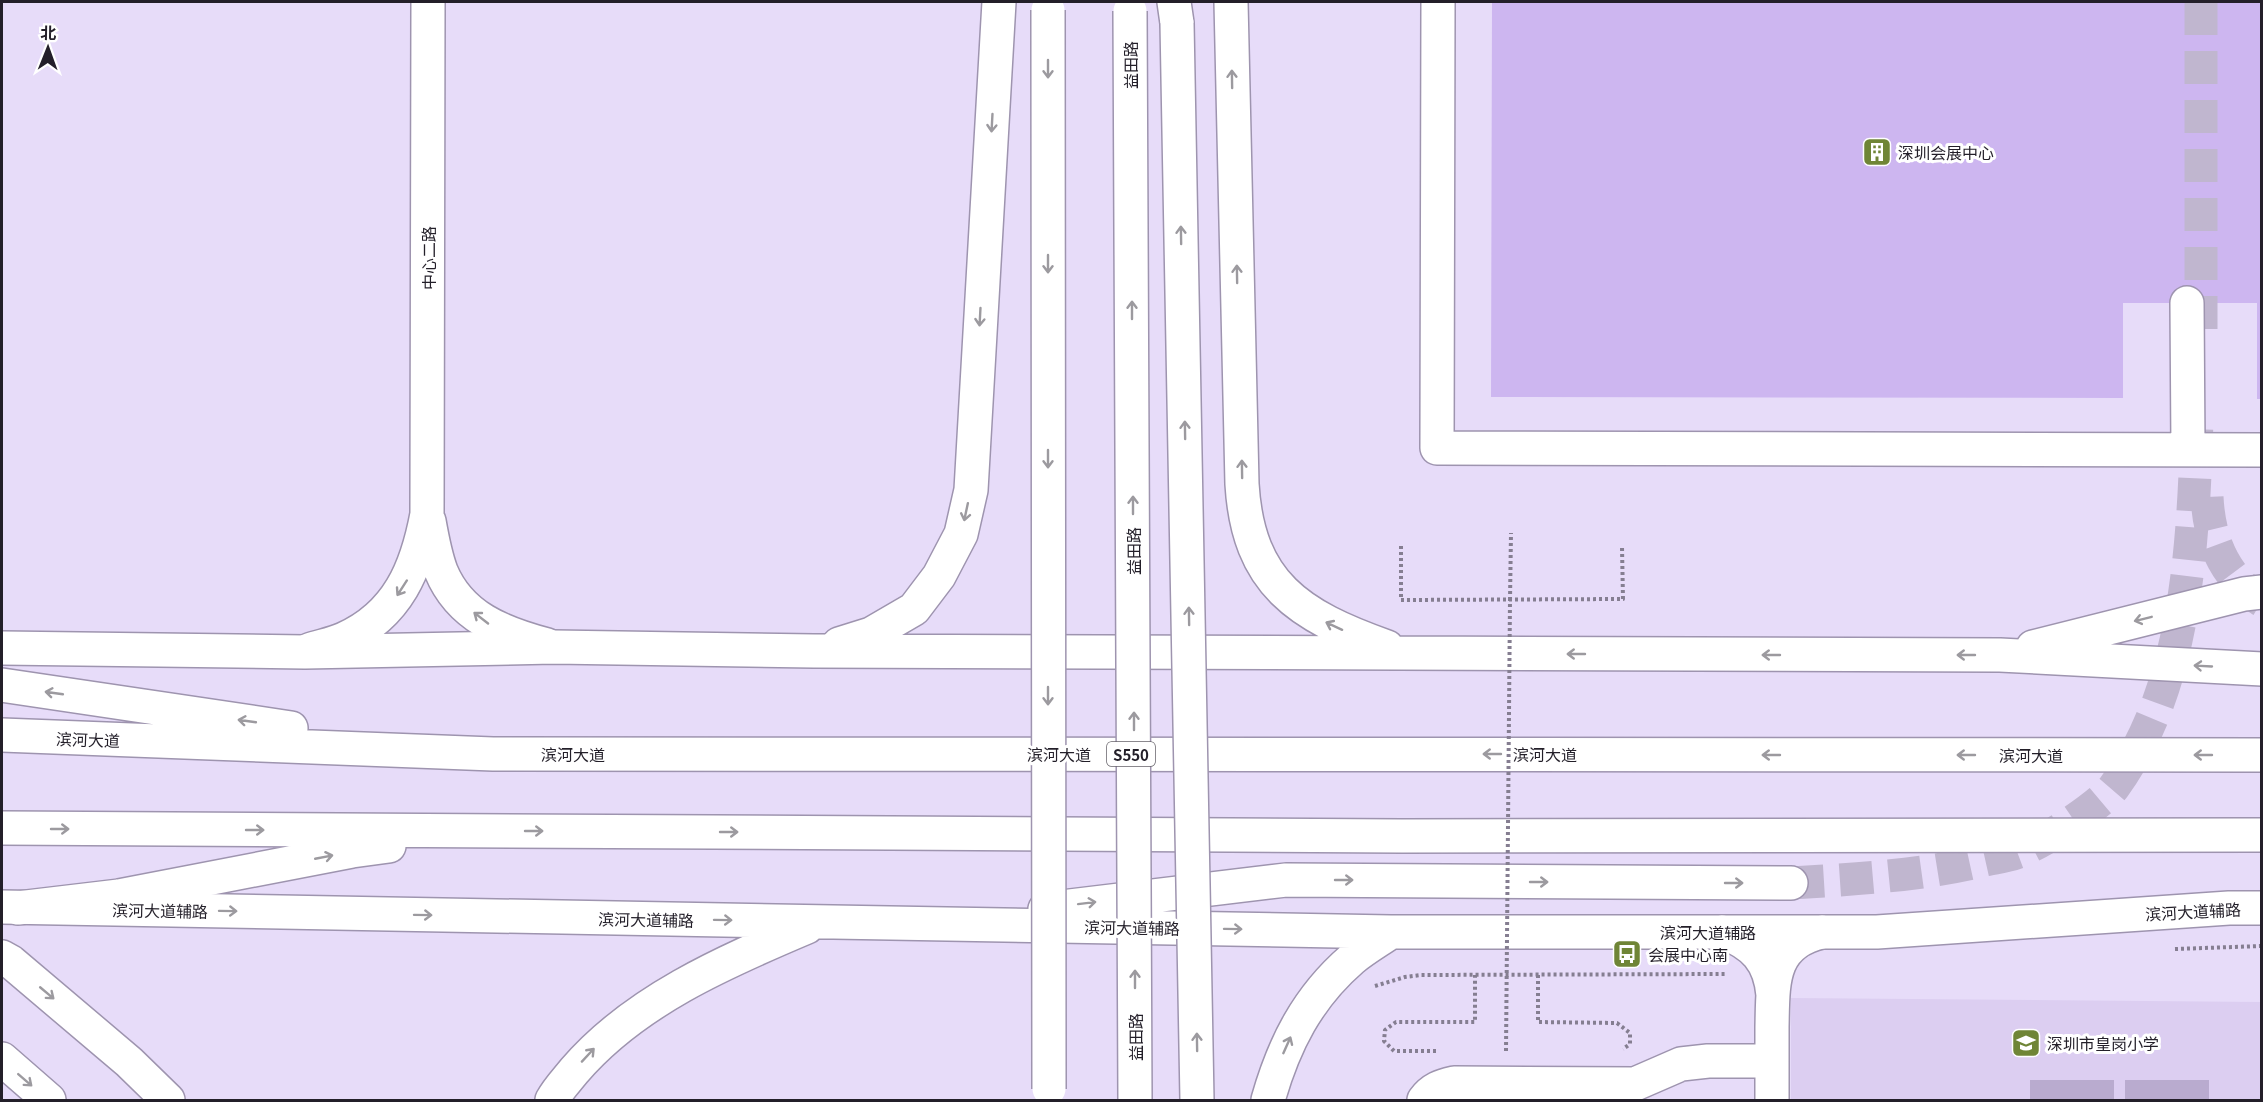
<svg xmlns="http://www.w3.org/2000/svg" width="2263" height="1102" viewBox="0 0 2263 1102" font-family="Georgia,'Noto Sans SC',serif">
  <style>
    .built { fill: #dccef1 }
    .green { fill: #b9abcf }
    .building { fill: #cdb6f0 }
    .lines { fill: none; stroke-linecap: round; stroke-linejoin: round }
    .minor-tunnel { stroke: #c0b6cf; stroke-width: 33; stroke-dasharray: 33 16; stroke-linecap: butt }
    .major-tunnel { stroke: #c0b6cf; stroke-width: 33; stroke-dasharray: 33 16; stroke-linecap: butt }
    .minor-casing { stroke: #9e94af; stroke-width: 36 }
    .major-casing { stroke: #9e94af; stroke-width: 36 }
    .highway-casing { stroke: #9e94af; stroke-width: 36 }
    .path { stroke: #857e91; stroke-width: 4; stroke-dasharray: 3 3; stroke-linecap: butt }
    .minor { stroke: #fff; stroke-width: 33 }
    .major { stroke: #fff; stroke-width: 33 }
    .highway { stroke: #fff; stroke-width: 33 }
    .major-bridge-casing { stroke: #9e94af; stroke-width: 36; stroke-linecap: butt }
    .path-bridge { stroke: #857e91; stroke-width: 4; stroke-dasharray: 3 3; stroke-linecap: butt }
    .major-bridge { stroke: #fff; stroke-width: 33 }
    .oneway { stroke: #9c9a9f }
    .labels { text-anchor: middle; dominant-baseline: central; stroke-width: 6; stroke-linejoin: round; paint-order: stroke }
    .shield { fill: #fff; stroke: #656269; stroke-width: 1.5 }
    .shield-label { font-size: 15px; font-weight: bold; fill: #231f29 }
    .street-label { font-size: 16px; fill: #231f29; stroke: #fff }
    .poi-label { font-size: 16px; fill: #231f29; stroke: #fff; text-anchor: start }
  </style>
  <rect width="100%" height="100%" fill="#e7dcf9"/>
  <path class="built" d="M1791 998 2261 1002V1100H1791Z"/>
  <path class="green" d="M2030 1080H2114V1100H2030Z
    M2125 1080H2209V1100H2125Z"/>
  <path class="building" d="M1492 2H2262V399H2257V303H2123V398L1491 397Z"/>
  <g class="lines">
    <path class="minor-tunnel" d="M2201 2V340"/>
    <path class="major-tunnel" d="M2207 497C2209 539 2224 578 2262 601
      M1791 883C1855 879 1919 876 1981 861 1992 858 2005 857 2016 853 2039 845 2100 806 2114 787 2188 685 2193 542 2197 420"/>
    <g class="minor-casing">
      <path id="minor" d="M1438 2 1437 448 2262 450
        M2187 303 2188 449
        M429 521C432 538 435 555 441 571 460 617 502 633 547 645
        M309 650C321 646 333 644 344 639 398 615 417 568 427 514L428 2
        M1722 932C1754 944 1770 961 1773 995
        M2 1059 49 1100
        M1424 1100C1432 1089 1441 1086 1454 1083L1635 1084 1681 1064 1708 1061H1772
        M1772 1100C1772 1076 1772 1051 1772 1027 1773 983 1770 944 1822 932"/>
    </g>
    <g class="major-casing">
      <path id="major" d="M1174 2 1177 23
        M1231 2 1242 484C1248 584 1299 616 1387 647
        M839 644 871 634 914 609 939 576 961 534 971 490 999 2
        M2033 647 2244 594 2262 592
        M2 648 305 652 554 647 814 651 2000 655 2262 669
        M2 907 1391 932H1877L2229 908H2262
        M1045 909 1286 880 1791 883
        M2 957 11 962 129 1062 168 1100
        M552 1100C558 1089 566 1081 574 1071 634 1001 724 962 807 927
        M1268 1100C1284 1044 1307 998 1352 959 1364 949 1378 941 1391 932"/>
    </g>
    <g class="highway-casing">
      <path id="highway" d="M2 685 291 728
        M2 735 493 754 2262 755
        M2 828 1402 836 2262 835
        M18 908 119 896 352 851 389 846"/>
    </g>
    <path class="path" d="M1401 546V600L1623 599 1622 547
      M1510 600 1511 533
      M2175 949 2262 946
      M1538 975V1022L1617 1023 1630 1033V1044L1623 1049
      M1375 986 1405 977 1421 975 1726 974
      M1436 1051H1394L1384 1041 1385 1030 1396 1022H1475V975"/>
    <use href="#minor" class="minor"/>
    <use href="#major" class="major"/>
    <use href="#highway" class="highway"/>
    <g class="major-bridge-casing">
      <path id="major-bridge" d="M1048 10 1049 1089
        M1130 11 1135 1100
        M1177 23 1197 1100"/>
    </g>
    <path class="path-bridge" d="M1506 1051 1510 600"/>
    <use href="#major-bridge" class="major-bridge"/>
  </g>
  <defs><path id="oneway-shaft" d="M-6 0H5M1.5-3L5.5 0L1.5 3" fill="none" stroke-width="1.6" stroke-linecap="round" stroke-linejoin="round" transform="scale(1.5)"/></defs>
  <g class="oneway">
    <use href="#oneway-shaft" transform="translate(1048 69) rotate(90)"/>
    <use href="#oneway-shaft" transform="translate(1232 79) rotate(-91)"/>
    <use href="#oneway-shaft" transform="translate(992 123) rotate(93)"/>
    <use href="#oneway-shaft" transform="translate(1181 235) rotate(-91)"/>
    <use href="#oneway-shaft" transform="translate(1048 264) rotate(90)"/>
    <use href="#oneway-shaft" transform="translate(1237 274) rotate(-91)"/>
    <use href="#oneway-shaft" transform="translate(1132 310) rotate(-90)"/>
    <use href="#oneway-shaft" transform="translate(980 317) rotate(93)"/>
    <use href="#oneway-shaft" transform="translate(1185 430) rotate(-91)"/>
    <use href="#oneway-shaft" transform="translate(1048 459) rotate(90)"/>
    <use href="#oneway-shaft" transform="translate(1242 469) rotate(-91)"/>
    <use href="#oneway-shaft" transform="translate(1133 505) rotate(-90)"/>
    <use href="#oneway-shaft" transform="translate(966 512) rotate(102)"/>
    <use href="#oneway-shaft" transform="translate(402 588) rotate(123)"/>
    <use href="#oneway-shaft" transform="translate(1189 616) rotate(-91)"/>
    <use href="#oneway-shaft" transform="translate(481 618) rotate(-142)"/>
    <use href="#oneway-shaft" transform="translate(2143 619) rotate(166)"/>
    <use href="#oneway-shaft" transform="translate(1334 626) rotate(-155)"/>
    <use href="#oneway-shaft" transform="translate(1576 654) rotate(-180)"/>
    <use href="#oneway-shaft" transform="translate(1771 655) rotate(-180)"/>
    <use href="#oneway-shaft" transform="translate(1966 655) rotate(-180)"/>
    <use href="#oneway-shaft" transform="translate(2203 666) rotate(-177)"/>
    <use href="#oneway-shaft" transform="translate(54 693) rotate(-172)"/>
    <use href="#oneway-shaft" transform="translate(1048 696) rotate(90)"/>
    <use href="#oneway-shaft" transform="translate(247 721) rotate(-172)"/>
    <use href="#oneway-shaft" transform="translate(1134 721) rotate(-90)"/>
    <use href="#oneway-shaft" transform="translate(1492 754) rotate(-180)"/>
    <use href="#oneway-shaft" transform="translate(1771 755) rotate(-180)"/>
    <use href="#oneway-shaft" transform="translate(1966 755) rotate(-180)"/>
    <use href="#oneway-shaft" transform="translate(2203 755) rotate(180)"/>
    <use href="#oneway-shaft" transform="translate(60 829)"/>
    <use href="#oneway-shaft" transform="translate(255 830)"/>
    <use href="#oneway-shaft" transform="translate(534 831)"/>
    <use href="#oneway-shaft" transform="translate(729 832)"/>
    <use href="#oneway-shaft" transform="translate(324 857) rotate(-11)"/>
    <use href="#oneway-shaft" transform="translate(1344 880)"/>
    <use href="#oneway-shaft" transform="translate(1539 882)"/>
    <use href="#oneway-shaft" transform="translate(1734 883)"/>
    <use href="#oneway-shaft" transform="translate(1087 903) rotate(-7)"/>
    <use href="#oneway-shaft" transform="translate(228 911) rotate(1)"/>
    <use href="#oneway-shaft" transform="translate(423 915) rotate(1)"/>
    <use href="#oneway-shaft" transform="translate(723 920) rotate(1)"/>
    <use href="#oneway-shaft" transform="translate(1233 929) rotate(1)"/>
    <use href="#oneway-shaft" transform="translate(1135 979) rotate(-90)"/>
    <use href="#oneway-shaft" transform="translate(47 993) rotate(40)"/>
    <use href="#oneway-shaft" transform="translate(1197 1042) rotate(-91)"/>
    <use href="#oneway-shaft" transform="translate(1287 1045) rotate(-66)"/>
    <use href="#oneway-shaft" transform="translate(588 1055) rotate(-47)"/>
    <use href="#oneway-shaft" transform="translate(25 1080) rotate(41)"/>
  </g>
  <defs>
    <g id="building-square" transform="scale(1.5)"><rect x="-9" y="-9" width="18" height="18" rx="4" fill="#6f8536" stroke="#fff"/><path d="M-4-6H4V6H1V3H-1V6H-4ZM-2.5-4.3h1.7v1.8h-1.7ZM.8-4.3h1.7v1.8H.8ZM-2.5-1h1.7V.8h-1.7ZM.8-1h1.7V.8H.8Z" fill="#fff"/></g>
    <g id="bus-square" transform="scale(1.5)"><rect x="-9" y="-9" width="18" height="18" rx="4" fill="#6f8536" stroke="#fff"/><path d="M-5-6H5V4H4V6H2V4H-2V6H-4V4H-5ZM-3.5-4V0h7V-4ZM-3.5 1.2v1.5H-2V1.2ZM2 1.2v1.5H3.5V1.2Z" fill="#fff"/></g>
    <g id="school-square" transform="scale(1.5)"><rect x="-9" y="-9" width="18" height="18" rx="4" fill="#6f8536" stroke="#fff"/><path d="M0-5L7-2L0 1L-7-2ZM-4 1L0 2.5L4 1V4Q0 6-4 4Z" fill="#fff"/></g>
  </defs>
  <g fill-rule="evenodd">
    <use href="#building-square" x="1877" y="152"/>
    <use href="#bus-square" x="1627" y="954"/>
    <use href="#school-square" x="2026" y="1043"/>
  </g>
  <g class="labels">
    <rect class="shield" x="1107" y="742" width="48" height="24" rx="4.5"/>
    <g class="shield-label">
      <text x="1131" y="754">S550</text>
    </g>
    <g class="street-label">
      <text transform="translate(1130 65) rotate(-90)">益田路</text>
      <text transform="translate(428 258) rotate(-90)">中心二路</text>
      <text transform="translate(1133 551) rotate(-90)">益田路</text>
      <text transform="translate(88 739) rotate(2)">滨河大道</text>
      <text x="573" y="754">滨河大道</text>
      <text x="1059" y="754">滨河大道</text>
      <text x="1545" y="754">滨河大道</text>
      <text x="2031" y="755">滨河大道</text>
      <text transform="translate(160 910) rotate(1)">滨河大道辅路</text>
      <text transform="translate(2193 911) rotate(-3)">滨河大道辅路</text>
      <text transform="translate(646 919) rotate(1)">滨河大道辅路</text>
      <text transform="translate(1132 927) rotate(1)">滨河大道辅路</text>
      <text x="1708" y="932">滨河大道辅路</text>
      <text transform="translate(1135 1037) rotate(-90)">益田路</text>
    </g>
    <g class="poi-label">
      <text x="1898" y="152">深圳会展中心</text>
      <text x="1648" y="954">会展中心南</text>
      <text x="2047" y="1043">深圳市皇岗小学</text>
    </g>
  </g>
  <rect width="2263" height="1102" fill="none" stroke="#231f29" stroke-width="6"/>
  <g transform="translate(48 48) rotate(1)" stroke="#ffffff" stroke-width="4.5" paint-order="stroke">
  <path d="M0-4.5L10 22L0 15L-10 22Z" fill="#231f29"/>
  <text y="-9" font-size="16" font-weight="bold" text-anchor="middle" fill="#231f29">北</text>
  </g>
</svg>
